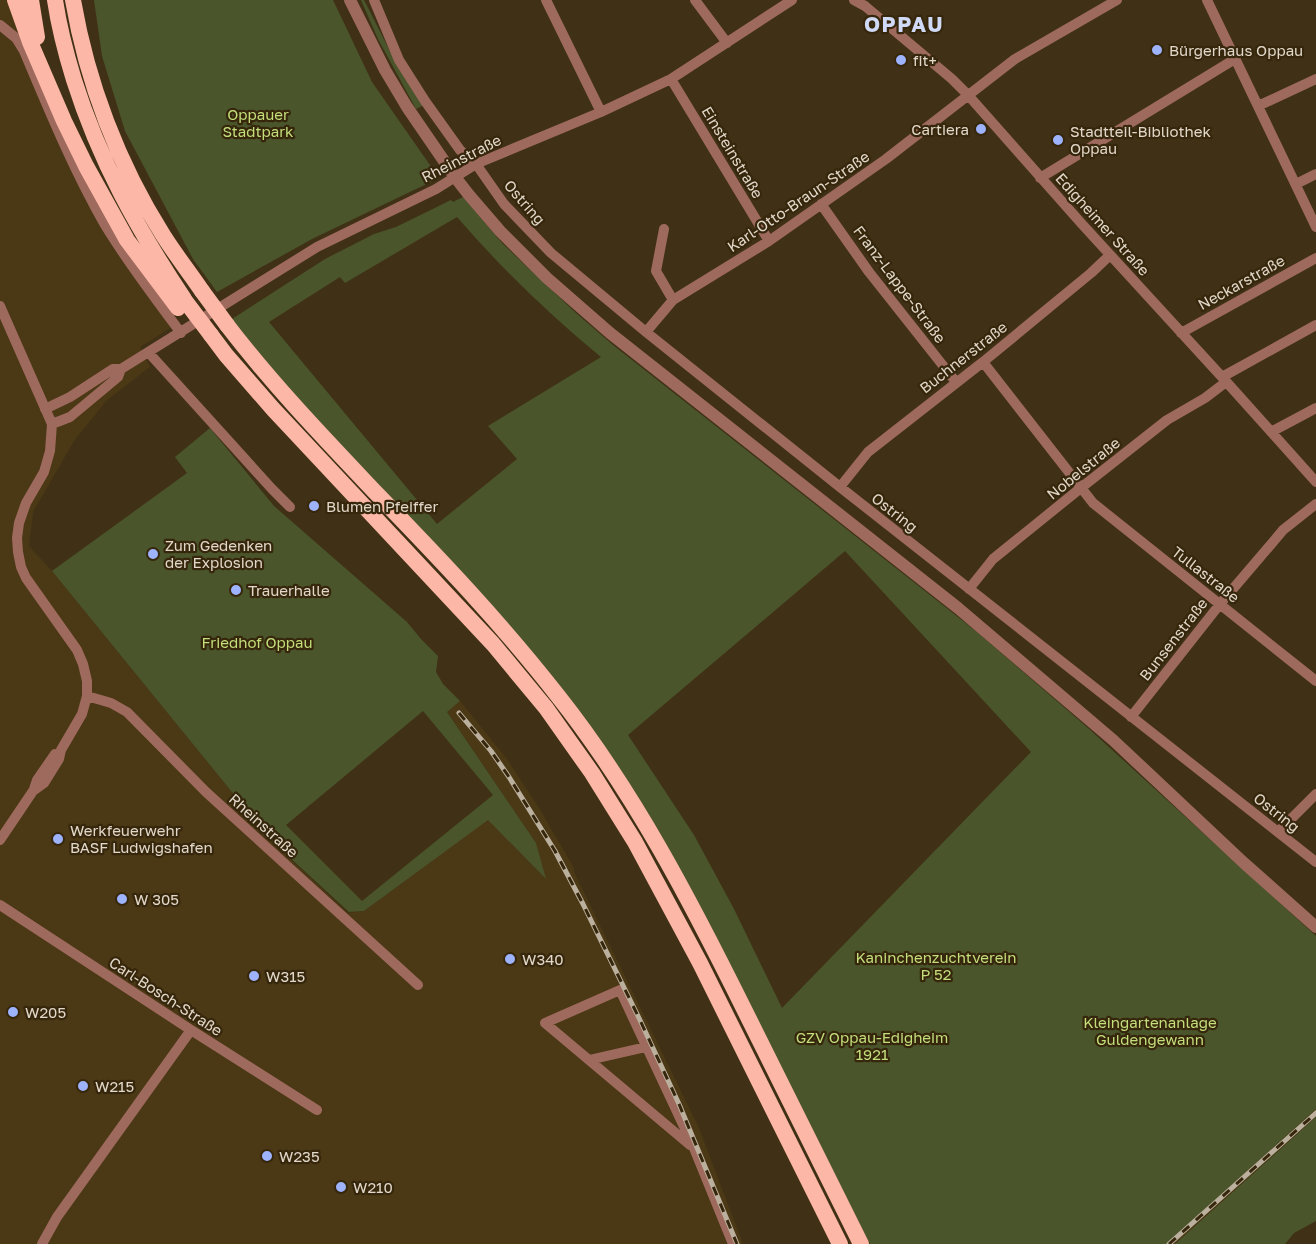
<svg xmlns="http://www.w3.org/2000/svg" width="1316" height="1244" viewBox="0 0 1316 1244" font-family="'Golos Text',sans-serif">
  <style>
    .built { fill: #4b3815 }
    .green { fill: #4a552b; fill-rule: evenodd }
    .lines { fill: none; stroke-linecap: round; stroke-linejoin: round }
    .minor { stroke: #9e6a5d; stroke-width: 10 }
    .tertiary { stroke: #9e6a5d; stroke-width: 12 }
    .trunk { stroke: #fcb7a6; stroke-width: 16 }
    .rail-casing { stroke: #bbb09e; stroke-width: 5 }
    .rail { stroke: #36270c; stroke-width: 3; stroke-dasharray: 9; stroke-linecap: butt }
    .trunk-bridge { stroke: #fcb7a6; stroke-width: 16 }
    .poi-dot { fill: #9eb3fd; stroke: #36270c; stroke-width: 2 }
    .labels { text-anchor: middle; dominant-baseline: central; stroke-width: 4.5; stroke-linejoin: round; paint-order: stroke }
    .poi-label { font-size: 15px; fill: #e2d8c9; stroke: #36270c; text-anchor: start }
    .park-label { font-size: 15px; fill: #c3de7b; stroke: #36270c }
    .street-label { font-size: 15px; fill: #e2d8c9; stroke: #36270c }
    .district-label { font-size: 21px; font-weight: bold; letter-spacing: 1.5px; fill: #d0d9f5; stroke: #36270c }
  </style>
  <rect width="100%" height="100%" fill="#403116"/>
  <path class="built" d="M0 0H8L172 327 140 347 150 367 107 400 74 441 33 512 29 546 52 571 249 813 252 823 348 913 364 911 488 819 545 878 536 843 447 712 460 701 507 759 539 808 574 868V872L699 1128 743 1244H0Z
    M1316 1109V1117L1175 1244H1166Z"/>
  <path class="green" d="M94 0H333L372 82 439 178 312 239 217 292 193 259 125 131 102 56Z
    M361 0H364L397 65 424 105 416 109 378 39Z
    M463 197 503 244 576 313 613 345 977 632 1088 728 1316 936V1109L1166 1244H870L801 1108 607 751 322 424 273 371 232 319 325 259 374 234 396 227 451 200 453 202ZM457 217C501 268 549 314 601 357L488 426 517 459 437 524 269 322 340 277 345 283ZM845 551 1031 752 782 1008 734 909 694 835 628 735Z
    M210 428 274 506 407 622 421 639 438 656 436 672 443 684 460 701 447 712 536 843 546 879 488 820 364 911 349 912 252 823 249 813 52 571 187 473 175 457ZM423 711 493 795 362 901 286 825Z
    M1316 1117V1221L1294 1233 1285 1244H1175Z"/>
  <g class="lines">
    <path class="minor" d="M374 0 399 60 425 101 460 150 476 164 504 204 551 253 646 332 840 487 1316 862
      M546 0 601 112
      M695 0 727 43
      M854 0 865 6 952 79 968 95 1081 223 1222 377 1316 482
      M1207 0 1316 227
      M0 25 16 38 24 51C49 110 73 169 105 225 128 263 155 298 181 333
      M671 79 769 241
      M1258 106 1316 79
      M1040 178 1235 59
      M1296 184 1316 174
      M821 204 869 272 956 382
      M664 229 656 271 673 300
      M0 306 52 424 50 451 44 472 26 503 19 523 17 538 18 552 21 567 26 578 77 650 83 664 87 681V696L82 714 61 750 59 759 44 783 33 791 0 840
      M646 332 673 300 769 241 886 159 1015 59 1117 0
      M1181 333 1316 258
      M149 353 272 489 290 507
      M983 362 1093 503 1316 681
      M1222 377 1316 325
      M45 409 70 397 113 369H121L317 247 436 189 476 164 601 112 671 79 792 0
      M52 424 70 417 118 377 121 369
      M1271 432 1316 408
      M840 487 868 452 983 362 1091 273 1110 255
      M969 589 993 559 1082 487 1167 420 1205 398 1226 382
      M87 696 111 703 127 712 206 792 418 985
      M1131 717 1220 604 1273 542 1283 530 1316 504
      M34 789 37 780 55 754
      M1278 832 1316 794
      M0 905 191 1030 317 1110
      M646 1047 589 1060 545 1023 620 990 694 1148 733 1244
      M589 1060 690 1145
      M42 1244 57 1217 191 1030"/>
    <path class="tertiary" d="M350 0 385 70 407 107 455 177 469 195 500 231 547 278 610 333 958 608 1113 740 1244 863 1316 927"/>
    <path class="trunk" d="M15 0 30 42 64 121 86 166 127 240 178 308
      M31 0 37 37
      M55 0C59 27 66 54 74 80 100 162 137 228 184 299
      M73 0C87 82 118 164 163 235 175 254 189 272 202 291
      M227 325C273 385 325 439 377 494 440 559 502 624 558 696 634 792 691 902 745 1011 784 1089 822 1166 861 1244
      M211 335 226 355 273 409 493 644 546 708 592 773 635 842 700 963 840 1244"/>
    <g class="rail-casing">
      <path id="rail" d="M459 713 491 751 509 777 555 851 583 904 639 1018 679 1104 737 1244
        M1169 1244 1316 1113"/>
    </g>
    <use href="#rail" class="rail"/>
    <path class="trunk-bridge" d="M202 291 227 325
      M186 302 211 335"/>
  </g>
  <g class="poi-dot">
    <circle cx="1157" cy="50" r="6"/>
    <circle cx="901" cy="60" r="6"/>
    <circle cx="981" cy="129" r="6"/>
    <circle cx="1058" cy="140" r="6"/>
    <circle cx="314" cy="506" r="6"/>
    <circle cx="153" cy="554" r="6"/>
    <circle cx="236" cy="590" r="6"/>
    <circle cx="58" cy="839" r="6"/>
    <circle cx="122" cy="899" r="6"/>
    <circle cx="510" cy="959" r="6"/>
    <circle cx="254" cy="976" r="6"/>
    <circle cx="13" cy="1012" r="6"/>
    <circle cx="83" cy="1086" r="6"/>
    <circle cx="267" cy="1156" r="6"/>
    <circle cx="341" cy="1187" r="6"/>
  </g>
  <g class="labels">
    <g class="poi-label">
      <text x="1169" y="50">Bürgerhaus Oppau</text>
      <text x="913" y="60">fit+</text>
      <text x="969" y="129" text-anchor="end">Cartiera</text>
      <text x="1070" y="131">Stadtteil-Bibliothek<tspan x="1070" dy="17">Oppau</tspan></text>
      <text x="326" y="506">Blumen Pfeiffer</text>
      <text x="165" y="545">Zum Gedenken<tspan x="165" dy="17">der Explosion</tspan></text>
      <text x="248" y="590">Trauerhalle</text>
      <text x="70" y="830">Werkfeuerwehr<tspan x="70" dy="17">BASF Ludwigshafen</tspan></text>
      <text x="134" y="899">W 305</text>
      <text x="522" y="959">W340</text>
      <text x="266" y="976">W315</text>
      <text x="25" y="1012">W205</text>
      <text x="95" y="1086">W215</text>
      <text x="279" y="1156">W235</text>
      <text x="353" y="1187">W210</text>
    </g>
    <g class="park-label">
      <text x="258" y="114">Oppauer<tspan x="258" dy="17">Stadtpark</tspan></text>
      <text x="257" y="642">Friedhof Oppau</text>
      <text x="936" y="957">Kaninchenzuchtverein<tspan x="936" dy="17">P 52</tspan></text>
      <text x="1150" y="1022">Kleingartenanlage<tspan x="1150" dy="17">Guldengewann</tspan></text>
      <text x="872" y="1037">GZV Oppau-Edigheim<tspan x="872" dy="17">1921</tspan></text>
    </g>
    <g class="street-label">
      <text transform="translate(733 152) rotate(59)">Einsteinstraße</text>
      <text transform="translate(461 158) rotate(-27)">Rheinstraße</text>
      <text transform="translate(798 201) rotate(-34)">Karl-Otto-Braun-Straße</text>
      <text transform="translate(525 202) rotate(49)">Ostring</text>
      <text transform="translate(1103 224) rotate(48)">Edigheimer Straße</text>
      <text transform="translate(1241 282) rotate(-29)">Neckarstraße</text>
      <text transform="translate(900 284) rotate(53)">Franz-Lappe-Straße</text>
      <text transform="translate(963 357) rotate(-38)">Buchnerstraße</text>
      <text transform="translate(1083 468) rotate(-39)">Nobelstraße</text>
      <text transform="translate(895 512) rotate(38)">Ostring</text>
      <text transform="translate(1206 574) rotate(38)">Tullastraße</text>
      <text transform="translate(1173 639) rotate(-52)">Bunsenstraße</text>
      <text transform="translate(1277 812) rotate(38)">Ostring</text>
      <text transform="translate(264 825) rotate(42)">Rheinstraße</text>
      <text transform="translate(166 996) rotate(33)">Carl-Bosch-Straße</text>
    </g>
    <g class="district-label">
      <text x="904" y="24">OPPAU</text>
    </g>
  </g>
</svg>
